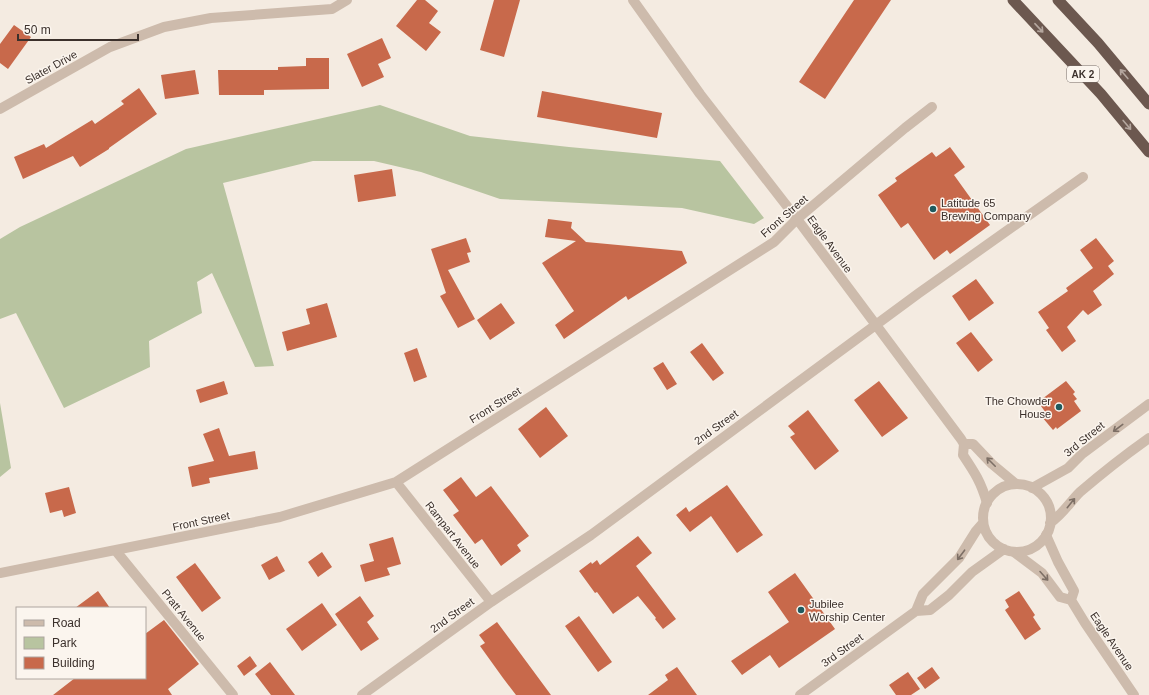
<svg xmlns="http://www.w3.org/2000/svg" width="1149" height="695" viewBox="0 0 1149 695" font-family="Helvetica,sans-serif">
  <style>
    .green { fill: #b8c4a0 }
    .building { fill: #c8694b }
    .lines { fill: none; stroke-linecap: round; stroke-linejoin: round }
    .minor { stroke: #cdbbac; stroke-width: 10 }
    .tertiary { stroke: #cdbbac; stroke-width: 10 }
    .trunk { stroke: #6c584f; stroke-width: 11 }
    .oneway { stroke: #b4a69e }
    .oneway2 { stroke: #7d6f65 }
    .poi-dot { fill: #1f5a5e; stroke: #fbf5ee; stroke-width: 1.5 }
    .labels { text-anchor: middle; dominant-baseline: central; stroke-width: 3; stroke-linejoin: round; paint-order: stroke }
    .shield { fill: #fbf5ee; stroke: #756b66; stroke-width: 1 }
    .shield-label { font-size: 10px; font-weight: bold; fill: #3b302b }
    .street-label { font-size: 11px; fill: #3b302b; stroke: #fbf5ee }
    .poi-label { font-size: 11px; fill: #3b302b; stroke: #fbf5ee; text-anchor: start }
  </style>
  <rect width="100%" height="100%" fill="#f4ebe1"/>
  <path class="green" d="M380 105 470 136 569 147 720 161 764 218 754 224 682 208 500 199 421 172 374 161H313L223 183 274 366 255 367 212 273 197 282 202 313 149 341 150 367 64 408 16 313 0 319V239L20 227 186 149Z
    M0 403 11 468 0 477Z"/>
  <path class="building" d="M417 0H425L438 11 429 23 441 32 426 51 396 26Z
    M494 0H520L504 57 480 50Z
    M854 0H891L825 99 799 82Z
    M14 25 31 37 8 69 0 63V44Z
    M382 38 391 58 378 64 384 77 362 87 347 54Z
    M306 58H329V89L264 90V95H219L218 70H278V67L306 66Z
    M195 70 199 94 165 99 161 75Z
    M139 88 157 114 109 148V149L80 167 73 156 23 179 14 157 44 144 46 148 92 120 95 124 124 104 121 101Z
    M542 91 662 113 657 138 537 117Z
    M950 147 965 167 954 175 990 225 950 254 947 250 934 260 908 223 901 228 878 195 897 181 895 178 932 152 936 157Z
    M392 169 396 196 358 202 354 175Z
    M548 219 572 222 571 228 586 242 682 251 687 263 628 300 626 296 564 339 555 325 574 311 542 263 576 241 545 237Z
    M466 238 471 252 467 253 470 262 448 270 475 319 458 328 440 296 446 293 431 249Z
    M1096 238 1114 261 1108 266 1114 274 1093 291 1102 305 1088 315 1083 310 1067 327 1076 341 1062 352 1046 330 1049 328 1038 312 1068 291 1066 288 1093 268 1080 250Z
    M976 279 994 303 969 321 952 296Z
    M327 303 337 337 287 351 282 332 310 324 306 309Z
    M501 303 515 323 490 340 477 320Z
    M971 332 993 360 978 372 956 343Z
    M702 343 724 373 713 381 690 352Z
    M417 348 427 377 414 382 404 353Z
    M663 362 677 384 667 390 653 368Z
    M224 381 228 394 200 403 196 390Z
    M879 381 908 418 882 437 854 400Z
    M1066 381 1075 392 1073 394 1077 399 1074 401 1081 411 1057 429 1056 427 1053 430 1042 417 1046 413 1038 402Z
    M546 407 568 436 540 458 518 429Z
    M808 410 839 451 815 470 790 437 795 434 788 426Z
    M219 428 229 456 255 451 258 469 209 478 210 483 192 487 188 467 214 461 203 434Z
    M461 477 476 497 491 486 529 536 517 545 521 551 501 566 482 539 475 544 453 515 459 511 443 490Z
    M727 485 763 535 737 553 711 516 690 532 676 515 686 507 689 512Z
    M69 487 76 513 64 517 62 510 50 513 45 493Z
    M638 536 652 553 636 566 676 619 663 629 655 619 656 618 638 596 613 614 597 592 595 593 579 571 591 562 592 564 597 560 600 565Z
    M393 537 401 564 387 568 390 575 365 582 360 565 374 561 369 544Z
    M322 552 332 567 318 577 308 562Z
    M277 556 285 571 269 580 261 565Z
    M195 563 221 598 202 612 176 577Z
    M795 573 835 629 779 668 770 655 742 675 731 661 789 622 768 592Z
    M98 591 110 608H75Z
    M1019 591 1035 615 1033 617 1041 629 1025 640 1005 610 1009 607 1005 600Z
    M360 596 374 616 367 622 379 639 361 651 335 614Z
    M322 603 337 625 302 651 286 629Z
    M579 616 612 662 598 672 565 626Z
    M164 620 199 664 168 689 172 695H53L75 678H145V634Z
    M497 622 551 695H516L503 678 480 646 485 643 479 635Z
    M250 656 257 666 244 676 237 666Z
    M270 662 295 695H271L255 674Z
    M677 667 697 695H648L668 680 665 675Z
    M932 667 940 678 925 689 917 678Z
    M908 672 920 689 911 695H896L889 685Z"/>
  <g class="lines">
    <path class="minor" d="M633 0 700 94 797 219 961 439 964 444 963 455C975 473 981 482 987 503
      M0 109 110 47 164 27 211 18 332 9 347 0
      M964 444H973L992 464 1016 484
      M396 482 491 602
      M1046 535 1058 562 1074 591 1071 600
      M116 551 233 695
      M1014 552 1042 573 1060 597 1071 600 1085 623 1134 695
      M0 573 280 517 396 482 774 242 797 219 905 128 932 107
      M362 695 491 602 591 535 919 293 1083 177"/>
    <path class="tertiary" d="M983 518a34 34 0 1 1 68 0a34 34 0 1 1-68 0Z
      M1032 488 1068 468 1082 454 1149 404
      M1050 523C1063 514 1069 503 1080 492 1102 473 1125 455 1149 438
      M916 611 923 594 959 558 976 531 983 523
      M800 695 916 611 930 610 949 595 972 572 1004 549"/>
    <path class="trunk" d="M1013 0 1101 94 1149 152
      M1058 0 1098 43 1149 104"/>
  </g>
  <defs><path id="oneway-shaft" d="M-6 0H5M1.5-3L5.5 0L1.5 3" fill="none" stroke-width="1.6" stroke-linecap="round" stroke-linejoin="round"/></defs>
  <g class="oneway">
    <use href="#oneway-shaft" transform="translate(1039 28) rotate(47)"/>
    <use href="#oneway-shaft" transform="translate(1124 74) rotate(-130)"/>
    <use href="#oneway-shaft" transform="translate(1127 125) rotate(50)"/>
  </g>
  <g class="oneway2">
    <use href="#oneway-shaft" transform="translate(1118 428) rotate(143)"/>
    <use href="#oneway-shaft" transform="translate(991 462) rotate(-135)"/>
    <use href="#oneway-shaft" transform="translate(1071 503) rotate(-51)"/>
    <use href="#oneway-shaft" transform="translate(961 555) rotate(127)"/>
    <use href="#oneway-shaft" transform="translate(1044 576) rotate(48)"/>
  </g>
  <g class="poi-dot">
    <circle cx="933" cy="209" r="4"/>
    <circle cx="1059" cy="407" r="4"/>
    <circle cx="801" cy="610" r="4"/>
  </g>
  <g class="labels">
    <rect class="shield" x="1067" y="66" width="32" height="16" rx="3"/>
    <g class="shield-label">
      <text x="1083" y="74">AK 2</text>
    </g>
    <g class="street-label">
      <text transform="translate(51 67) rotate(-29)">Slater Drive</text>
      <text transform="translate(784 216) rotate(-41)">Front Street</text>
      <text transform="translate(830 244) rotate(54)">Eagle Avenue</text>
      <text transform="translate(495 405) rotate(-32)">Front Street</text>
      <text transform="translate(716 427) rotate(-36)">2nd Street</text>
      <text transform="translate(1084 439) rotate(-39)">3rd Street</text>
      <text transform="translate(201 521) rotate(-12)">Front Street</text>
      <text transform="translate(453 535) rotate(52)">Rampart Avenue</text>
      <text transform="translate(184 615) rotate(51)">Pratt Avenue</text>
      <text transform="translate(452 615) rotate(-36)">2nd Street</text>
      <text transform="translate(1112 641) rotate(56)">Eagle Avenue</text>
      <text transform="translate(842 650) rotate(-36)">3rd Street</text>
    </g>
    <g class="poi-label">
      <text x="941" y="203">Latitude 65<tspan x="941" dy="13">Brewing Company</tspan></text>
      <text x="1051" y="401" text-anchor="end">The Chowder<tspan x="1051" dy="13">House</tspan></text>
      <text x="809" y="604">Jubilee<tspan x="809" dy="13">Worship Center</tspan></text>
    </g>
  </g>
  <rect x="16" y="607" width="130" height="72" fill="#fbf5ee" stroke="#aea6a0"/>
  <rect x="24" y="620" width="20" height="6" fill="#cdbbac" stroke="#aea6a0"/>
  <text x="52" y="627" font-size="12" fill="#3b302b">Road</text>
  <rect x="24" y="637" width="20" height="12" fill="#b8c4a0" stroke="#aea6a0"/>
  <text x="52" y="647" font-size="12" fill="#3b302b">Park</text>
  <rect x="24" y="657" width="20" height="12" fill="#c8694b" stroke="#aea6a0"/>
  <text x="52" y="667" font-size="12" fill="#3b302b">Building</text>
  <path d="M18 34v6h120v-6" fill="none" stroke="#3b302b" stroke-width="2"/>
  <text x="24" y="34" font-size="12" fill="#3b302b" stroke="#fbf5ee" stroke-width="3" paint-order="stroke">50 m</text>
</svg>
